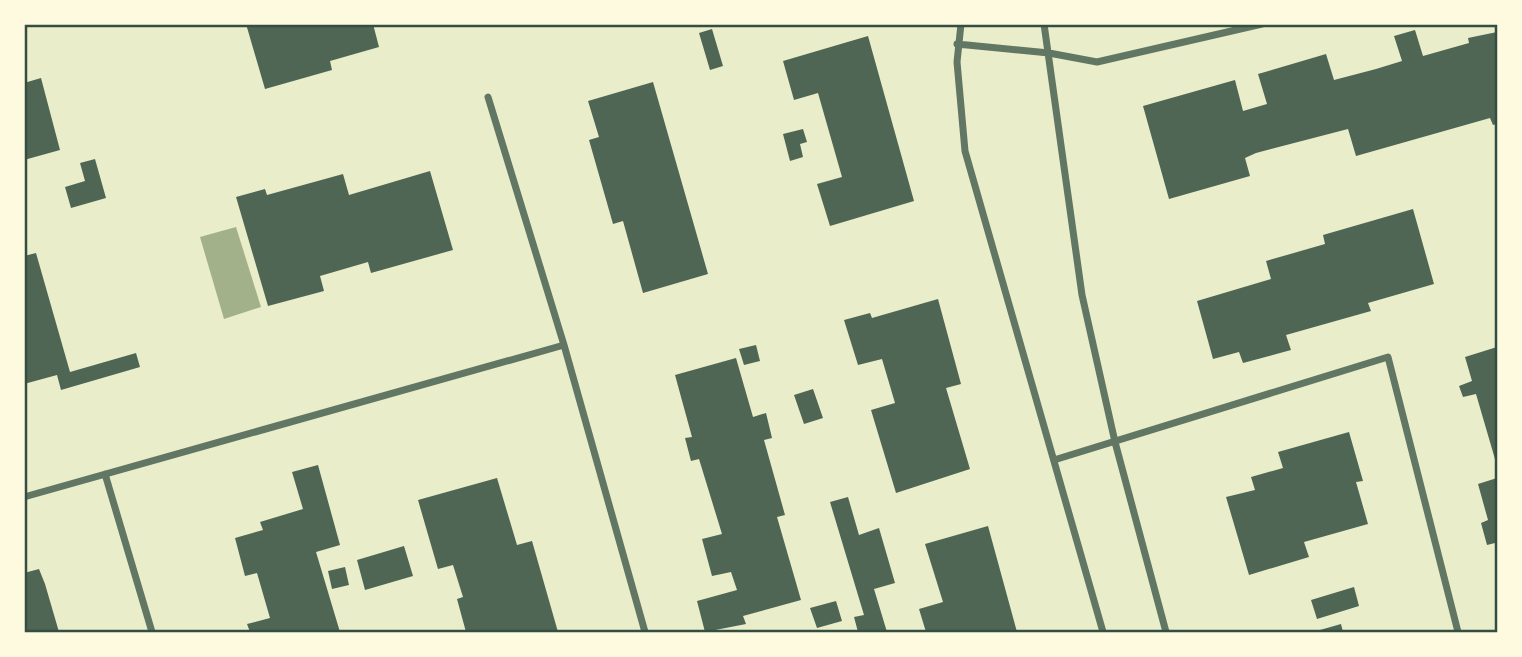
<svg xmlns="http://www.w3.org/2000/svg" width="1522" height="657" viewBox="0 0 1522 657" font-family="Jost,sans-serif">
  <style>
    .water { fill: #a3b18a }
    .building { fill: #4f6655 }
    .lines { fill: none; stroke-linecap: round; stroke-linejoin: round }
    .minor { stroke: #617663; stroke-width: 7 }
    .neatline { fill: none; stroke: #344e41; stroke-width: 2.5 }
  </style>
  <rect width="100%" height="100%" fill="#e9edc9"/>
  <path class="water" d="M236 227 261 307 224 319 200 237Z"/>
  <path class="building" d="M246 24H373L379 47 330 61 332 70 265 89Z
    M712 29 723 66 710 70 699 33Z
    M1415 30 1423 56 1469 43 1468 38 1497 32V124L1493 125 1490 118 1356 156 1348 129 1256 153 1245 158 1250 176 1169 199 1143 106 1235 80 1243 111 1267 104 1258 74 1326 54 1334 80 1376 69 1402 61 1394 36Z
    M868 36 914 201 830 226 817 184 842 177 818 93 794 100 783 61Z
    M41 78 60 150 24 160V83Z
    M653 82 708 274 643 293 623 221 613 224 589 140 599 137 588 101Z
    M803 129 807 142 800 144 803 157 790 161 783 134Z
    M95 159 106 198 71 208 65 187 85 181 80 163Z
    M430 171 453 250 371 273 368 262 320 276 324 291 268 306 236 197 265 189 267 195 343 174 349 195Z
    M1413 209 1434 284 1368 303 1371 311 1286 335 1291 350 1243 363 1239 352 1213 359 1197 301 1271 279 1266 261 1325 244 1323 235Z
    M36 253 70 372 136 353 140 367 61 390 57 375 24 384V256Z
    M938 299 961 384 946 388 970 469 896 493 871 410 895 403 882 359 858 365 844 320 870 313 872 318Z
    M756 345 760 361 744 365 739 349Z
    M1497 347V466L1476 394 1463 397 1459 386 1472 381 1465 357Z
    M736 358 753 417 766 413 772 438 764 440 785 515 777 517 801 600 743 616 746 624 705 632 697 601 737 590 731 572 712 576 702 539 722 534 699 459 691 461 685 438 692 437 675 375Z
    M813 389 823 418 804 424 794 395Z
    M1349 432 1363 481 1356 482 1368 524 1304 542 1309 557 1249 575 1226 497 1255 490 1251 477 1283 468 1278 452Z
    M318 465 340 545 316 552 340 632H250L247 624 270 618 257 573 245 576 235 538 263 530 260 522 303 509 292 472Z
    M497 478 517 545 532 541 558 632H466L457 599 463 597 453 565 438 569 418 500Z
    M1497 478V551L1495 543 1487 545 1481 523 1488 520 1478 484Z
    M848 497 859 535 879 528 895 583 874 589 887 632H858L854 617 864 615 830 502Z
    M988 526 1017 632H926L919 609 943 602 925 544Z
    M404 546 413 576 365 590 357 560Z
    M345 567 349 585 332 589 328 571Z
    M39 569 45 584 59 632H24V573Z
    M1354 587 1359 606 1317 619 1311 600Z
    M836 601 842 621 817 628 810 608Z
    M1341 624 1343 632H1313Z"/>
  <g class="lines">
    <path class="minor" d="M961 24 957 62 965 151 1103 632
      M1044 24 1082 295 1115 442 1166 632
      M957 44 1049 53 1097 62 1262 24
      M488 97 564 345 645 632
      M1054 460 1388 357 1458 632
      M105 474 152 632
      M24 497 564 345"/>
  </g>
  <rect width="1522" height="657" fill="none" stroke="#fefae0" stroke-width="52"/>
  <rect x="26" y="26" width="1470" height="605" class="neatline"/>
</svg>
